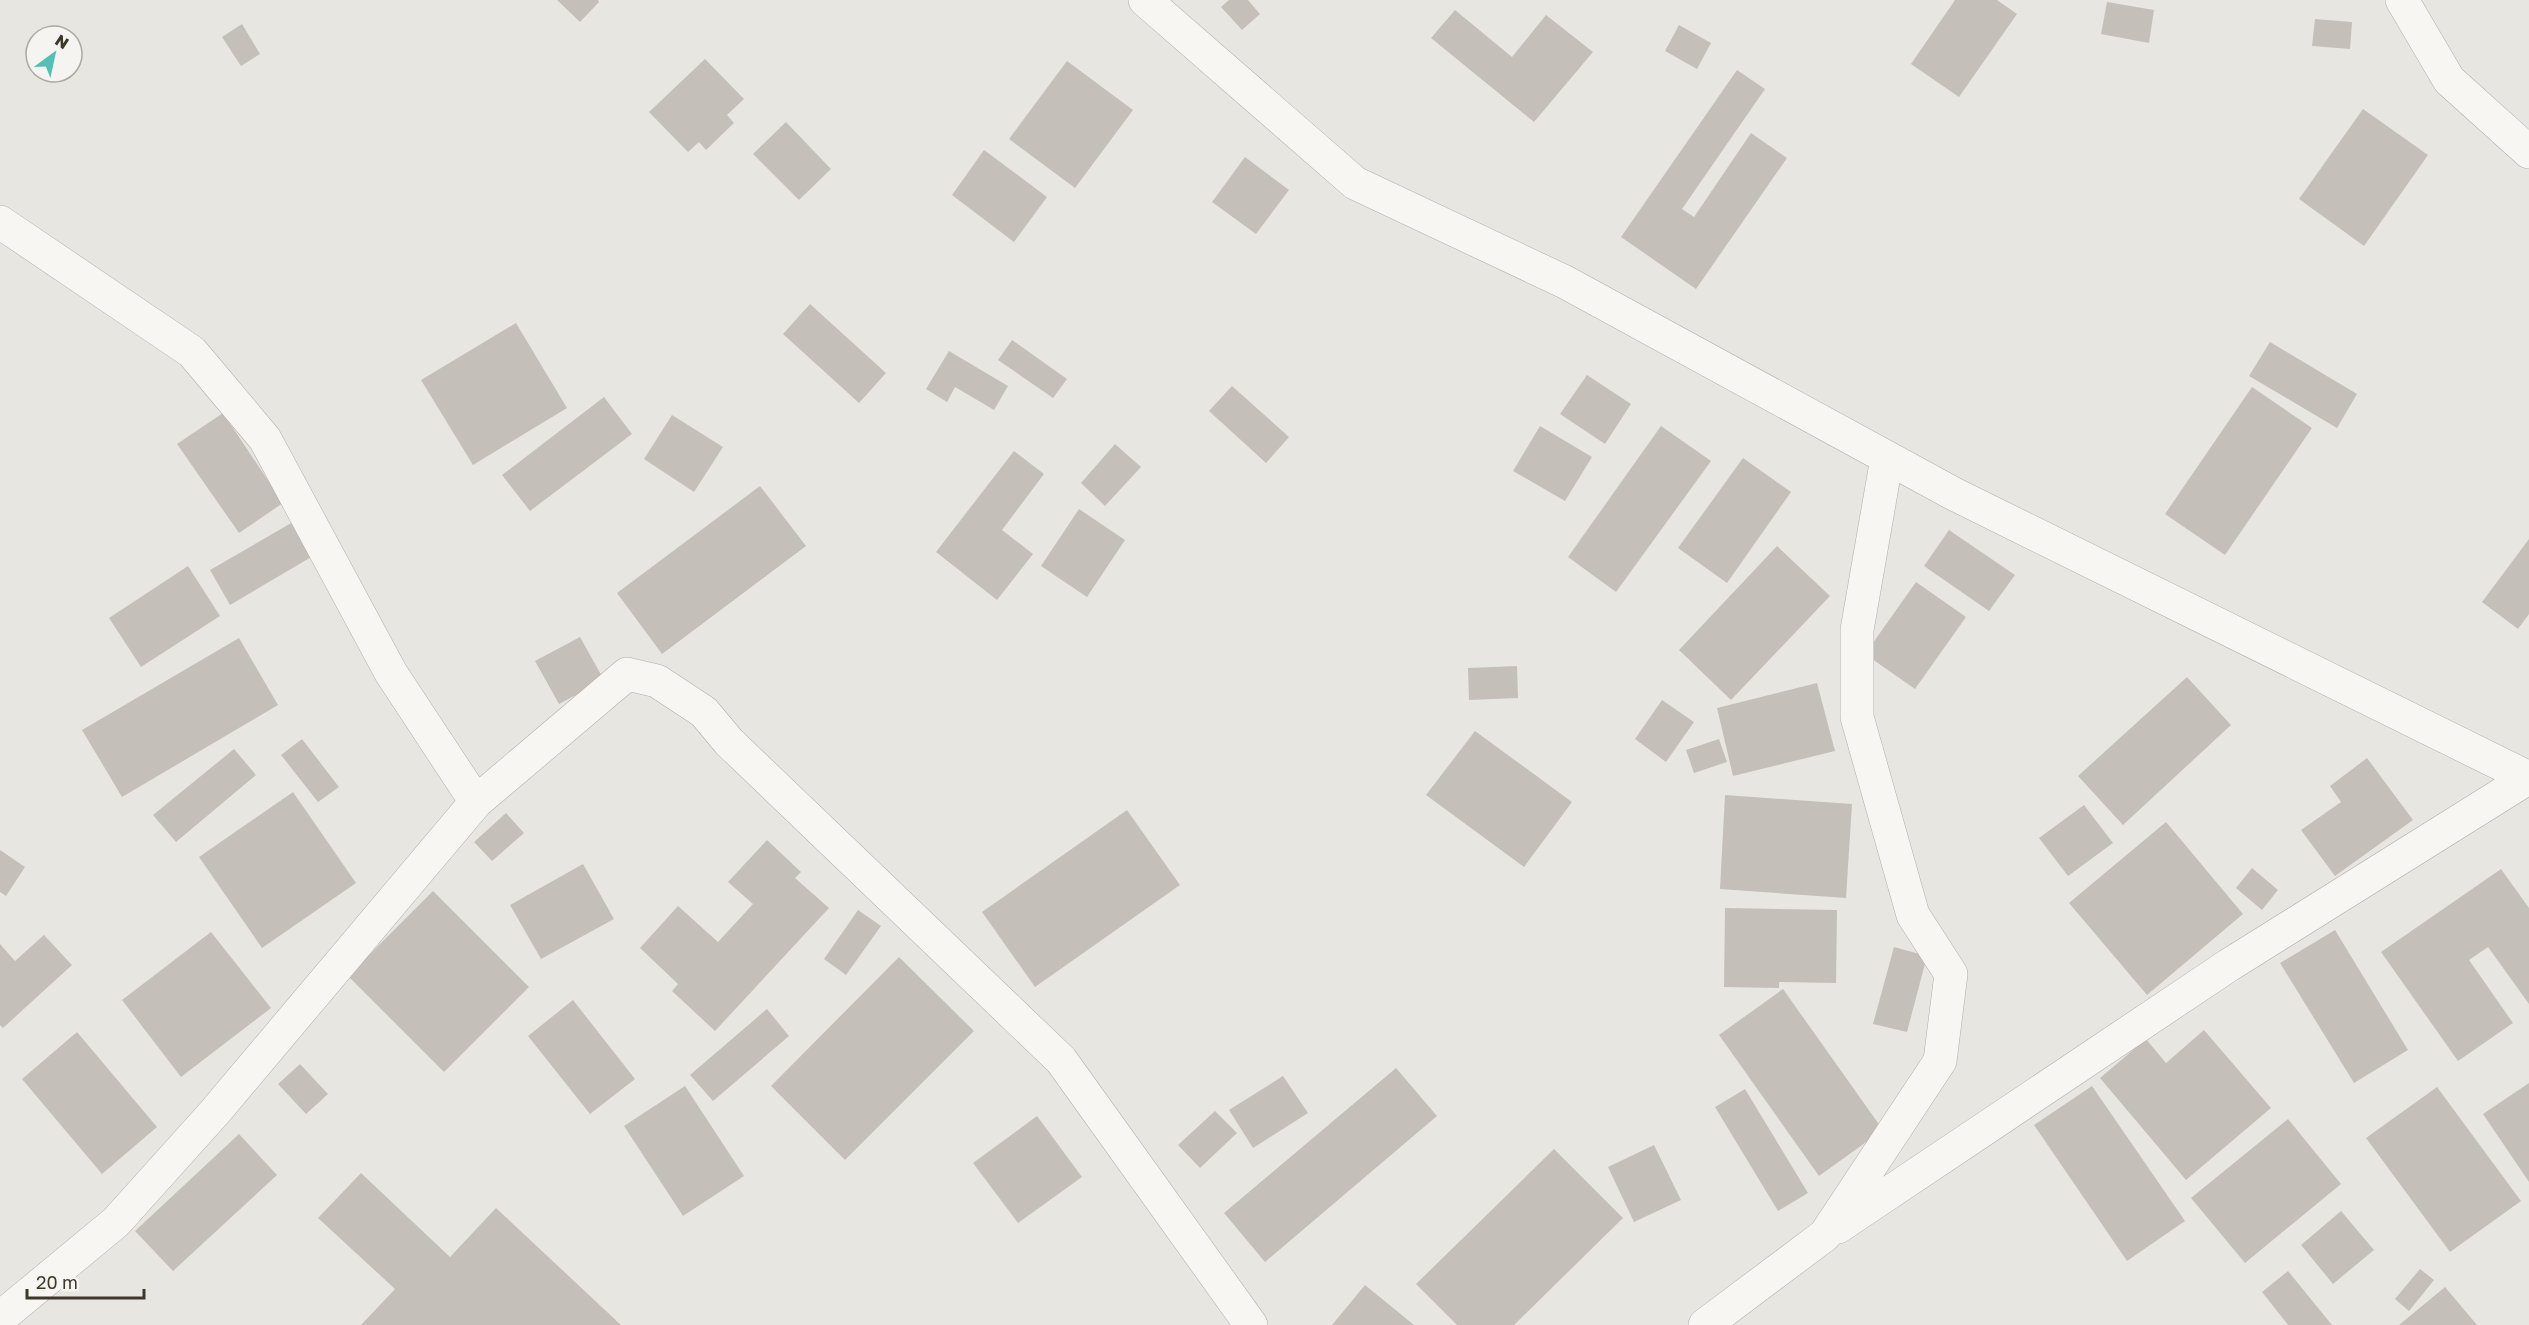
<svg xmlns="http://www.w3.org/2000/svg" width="2529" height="1325" viewBox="0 0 2529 1325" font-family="'Golos Text',sans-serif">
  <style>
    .building { fill: #c4c0b9 }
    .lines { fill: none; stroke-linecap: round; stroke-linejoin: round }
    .minor-casing { stroke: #b2aea7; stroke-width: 34 }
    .minor { stroke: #f7f6f3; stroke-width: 33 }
  </style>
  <rect width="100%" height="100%" fill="#e8e6e1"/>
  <path class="building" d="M557 0H598L599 2 580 22Z
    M1229 0H1248L1260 14 1242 30 1221 7Z
    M1955 0H1997L2017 14 1959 97 1911 64Z
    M2107 2 2154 10 2149 43 2101 34Z
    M1455 10 1512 57 1546 15 1593 52 1534 122 1431 38Z
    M2315 19 2352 22 2350 49 2312 46Z
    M242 24 260 54 241 66 222 37Z
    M1679 25 1711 43 1697 69 1665 51Z
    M705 59 744 99 727 115 734 123 706 150 699 142 688 152 649 112Z
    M1067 61 1133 110 1075 188 1009 139Z
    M1737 70 1765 89 1682 209 1694 217 1751 133 1787 158 1696 289 1621 237Z
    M2363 109 2428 155 2364 246 2299 199Z
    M786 122 831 169 799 200 753 154Z
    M984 150 1047 197 1014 242 952 195Z
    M1245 157 1289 190 1256 234 1212 202Z
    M810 304 886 373 859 403 783 334Z
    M516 323 567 408 473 465 421 380Z
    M1012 340 1067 379 1053 398 998 360Z
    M2270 342 2357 394 2337 428 2249 376Z
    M949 351 1008 386 994 410 955 387 947 402 926 389Z
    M1587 375 1631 404 1605 444 1560 414Z
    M1232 386 1289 437 1266 463 1209 411Z
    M2252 387 2312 428 2225 555 2165 514Z
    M604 397 632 434 530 511 502 475Z
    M223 413 283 503 239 533 177 444Z
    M672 415 723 447 694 492 644 459Z
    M1540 426 1592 457 1565 501 1513 471Z
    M1661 426 1711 461 1616 592 1568 557Z
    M1115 444 1141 467 1105 506 1081 483Z
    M1014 451 1044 474 1002 530 1033 554 997 600 936 552Z
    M1743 458 1791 492 1727 583 1678 548Z
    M760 486 806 546 662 654 617 593Z
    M1079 509 1125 540 1087 597 1041 566Z
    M293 522 313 556 230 605 210 570Z
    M1949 530 2015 575 1989 611 1924 566Z
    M2529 539V614L2518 629 2482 602Z
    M1777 546 1830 596 1731 700 1679 650Z
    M188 566 220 616 141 667 109 618Z
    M1916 582 1966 617 1915 689 1865 654Z
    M580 637 604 680 559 704 535 661Z
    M239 638 278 705 122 797 82 730Z
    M1517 666 1518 698 1469 700 1468 668Z
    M2187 677 2231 725 2123 825 2078 776Z
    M1817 683 1835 751 1733 776 1717 708Z
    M1662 700 1694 722 1666 762 1635 739Z
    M1475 731 1572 802 1524 867 1426 795Z
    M302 739 339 787 318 802 281 755Z
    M1719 739 1727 762 1694 773 1686 750Z
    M234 749 256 775 176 842 153 815Z
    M2367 758 2413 820 2335 876 2301 830 2341 802 2330 786Z
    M293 792 356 883 262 948 199 857Z
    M1725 795 1852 804 1846 898 1720 889Z
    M2084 805 2113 843 2068 876 2039 838Z
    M1127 810 1180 885 1035 987 982 912Z
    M506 813 524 833 492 861 474 842Z
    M2166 822 2243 914 2147 995 2069 903Z
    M767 840 801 872 795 878 829 908 715 1031 672 991 678 984 640 948 678 906 718 942 753 904 728 882Z
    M0 850 25 867 6 896 0 892Z
    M583 864 614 919 541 959 510 905Z
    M2252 868 2278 890 2262 910 2236 888Z
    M2501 869 2529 908V1004L2488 947 2469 960 2513 1023 2458 1061 2381 952Z
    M433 891 529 987 444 1072 348 976Z
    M1725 908 1837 910 1836 983 1779 982V988L1724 987Z
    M858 910 881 926 846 975 824 959Z
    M2335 930 2408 1050 2354 1083 2280 963Z
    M211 932 271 1008 181 1077 122 1000Z
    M44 935 72 965 3 1028 0 1025V944L15 961Z
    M1894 947 1927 956 1907 1032 1873 1024Z
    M899 957 974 1031 845 1160 771 1086Z
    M1783 989 1883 1130 1819 1176 1719 1035Z
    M573 1000 635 1079 590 1114 528 1036Z
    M767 1009 789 1036 713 1101 690 1075Z
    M2204 1030 2271 1108 2186 1180 2100 1078 2146 1039 2166 1063Z
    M77 1032 157 1127 102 1174 22 1079Z
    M300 1064 328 1094 306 1114 278 1084Z
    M1396 1068 1437 1116 1265 1262 1224 1213Z
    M1283 1076 1308 1113 1253 1148 1229 1110Z
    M2529 1083V1182L2483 1114Z
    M685 1086 744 1176 683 1216 624 1126Z
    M2092 1086 2185 1221 2127 1261 2034 1125Z
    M2437 1087 2521 1201 2450 1252 2366 1138Z
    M1745 1089 1808 1193 1778 1211 1715 1107Z
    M1215 1111 1237 1133 1200 1168 1178 1145Z
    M1037 1116 1082 1177 1018 1223 973 1163Z
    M2288 1119 2341 1184 2245 1263 2191 1198Z
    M239 1134 277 1175 173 1271 135 1231Z
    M1654 1145 1681 1200 1634 1222 1608 1167Z
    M1554 1149 1623 1218 1514 1325H1457L1416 1284Z
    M361 1173 450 1257 496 1208 621 1325H361L395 1289 318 1218Z
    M2341 1211 2374 1250 2333 1284 2301 1245Z
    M2420 1269 2434 1280 2409 1311 2395 1299Z
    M2288 1271 2332 1325H2288L2262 1292Z
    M1365 1285 1414 1325H1332Z
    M2445 1287 2477 1325H2399Z"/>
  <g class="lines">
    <g class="minor-casing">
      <path id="minor" d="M1145 0 1355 183 1565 282 1954 494 2529 778
        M2402 0 2449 80 2529 152
        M0 222 192 352 265 439 391 673 476 802
        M1838 1227 2229 965 2528 778
        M0 1318 116 1222 214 1113 476 802 627 674 657 681 704 712 729 742 1061 1060 1251 1325
        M1705 1325 1825 1235 1940 1061 1951 974 1913 915 1857 717V630L1887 458"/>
    </g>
    <use href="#minor" class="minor"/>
  </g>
  <g transform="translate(54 54) rotate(33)"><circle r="28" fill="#f6f4f0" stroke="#aca9a1" stroke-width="1.5"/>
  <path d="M0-4.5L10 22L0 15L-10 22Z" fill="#53c0b5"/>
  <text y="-9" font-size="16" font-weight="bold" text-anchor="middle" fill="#3e382b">N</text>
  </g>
  <path d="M27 1289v9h117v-9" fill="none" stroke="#3e382b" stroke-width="3"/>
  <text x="36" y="1289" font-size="18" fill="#3e382b" stroke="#f6f4f0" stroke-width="4.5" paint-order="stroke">20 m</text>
</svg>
